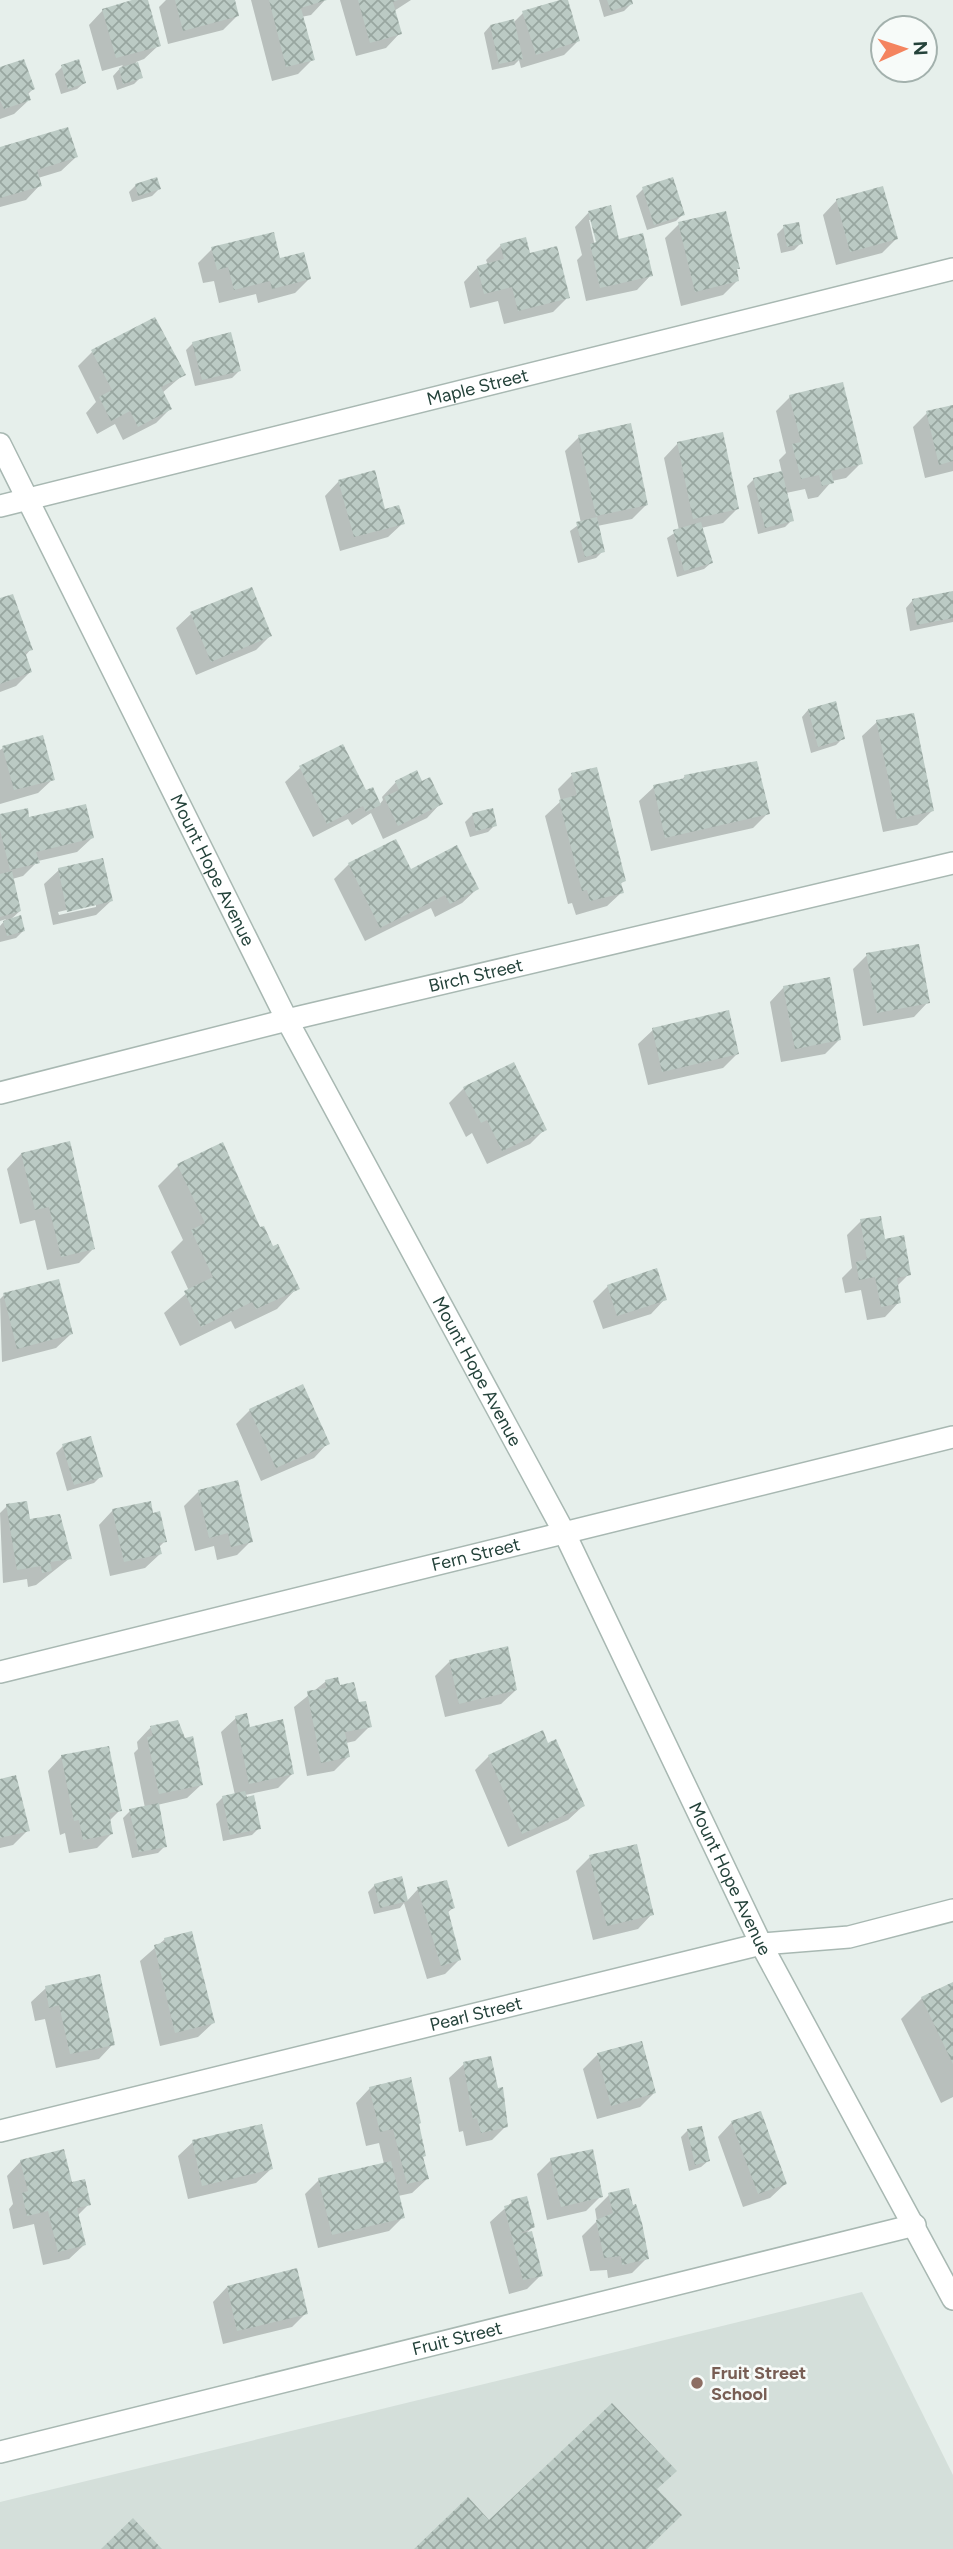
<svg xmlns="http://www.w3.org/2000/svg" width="953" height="2549" viewBox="0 0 953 2549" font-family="Figtree,sans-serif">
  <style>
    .built { fill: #d4dfda }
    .shadow { fill: #0003; fill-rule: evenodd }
    .building { fill: url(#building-cross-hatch) }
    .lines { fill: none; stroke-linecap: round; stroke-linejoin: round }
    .minor-casing { stroke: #a8b8b2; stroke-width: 24 }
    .tertiary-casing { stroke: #a8b8b2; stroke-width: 24 }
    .minor { stroke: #fff; stroke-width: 21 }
    .tertiary { stroke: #fff; stroke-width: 21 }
    .education-dot { fill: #8d6e63; stroke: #f7fbf9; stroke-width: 2.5 }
    .labels { text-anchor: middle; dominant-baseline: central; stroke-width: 5; stroke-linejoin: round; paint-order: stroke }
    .street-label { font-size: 18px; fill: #24423a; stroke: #f7fbf9 }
    .education-label { font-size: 18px; font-weight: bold; fill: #785e54; stroke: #f7fbf9; text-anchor: start }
  </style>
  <defs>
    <pattern id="building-cross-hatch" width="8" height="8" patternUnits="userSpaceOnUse" patternTransform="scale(1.75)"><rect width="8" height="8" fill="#bbcac4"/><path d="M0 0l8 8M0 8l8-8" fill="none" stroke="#98a6a0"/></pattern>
  </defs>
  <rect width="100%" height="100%" fill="#e6efeb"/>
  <path class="built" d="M862 2292 953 2475V2549H0V2502Z"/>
  <path class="shadow" d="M138 0H146L159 45 144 59 136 62 141 77 134 84 117 90 113 76 123 65 102 71 89 25 103 10Z
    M166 0H233L237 16 223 30 168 44 159 7Z
    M251 0H325L311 15 301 17 313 59 298 74 272 81Z
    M340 0H411L394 11 400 33 386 48 356 56Z
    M599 0H630L631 4 624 11 604 17Z
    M523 13 578 41 564 55 521 68 519 60 514 65 492 70 484 33 490 26 513 23Z
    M0 67 33 89 27 95 29 100 14 114 0 119Z
    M62 67 84 83 77 89 61 94 55 74Z
    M0 149 76 157 61 171 38 178 40 185 26 200 0 207Z
    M136 185 159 189 152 196 132 202 129 192Z
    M643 189 683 214 676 221 647 230 636 196Z
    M837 200 896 239 882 253 836 265 823 215Z
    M589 212 651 275 637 290 586 301 577 260 582 255 575 227ZM589 220H592L600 250 596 251Z
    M679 224 738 268 735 271 737 281 723 295 681 306 665 238Z
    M784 227 801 243 794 250 781 253 777 234Z
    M501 245 529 255 568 297 553 312 504 324 498 301 470 308 464 282 478 267 488 265 486 260Z
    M212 249 279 260 309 279 295 293 258 303 256 294 219 303 214 281 203 283 198 263Z
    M193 343 239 371 232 378 195 386 186 350Z
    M92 352 184 374 162 393 170 409 156 423 123 440 115 424 97 434 86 413 96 402 78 366Z
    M790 397 861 463 846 478 832 481 818 497 808 499 805 489 786 493 792 520 785 527 758 534 747 486 754 479 782 473 779 460 786 453 776 411Z
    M953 407V471L925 478 913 427 927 413Z
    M579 437 647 504 632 519 597 526 603 551 596 558 578 563 570 531 581 523 565 451Z
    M678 443 737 509 723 523 701 528 711 563 704 569 677 577 667 538 679 530 664 458Z
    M339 481 384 511 403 523 388 537 340 551 325 496Z
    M953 592V622L910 631 906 608 912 601Z
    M0 600 31 649 25 656 30 672 16 686 0 692Z
    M191 614 270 636 256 650 196 675 176 628Z
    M808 710 843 738 836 745 811 753 802 717Z
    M877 722 932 811 917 825 883 832 862 736Z
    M342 746 366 793 379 805 383 800 382 797 396 782 421 783 441 803 427 818 383 839 371 813 352 825 348 819 313 837 285 782 300 768Z
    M3 748 53 779 38 793 0 804V750Z
    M572 775 624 880 620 885 622 892 607 906 576 915 572 903 568 904 545 816 561 801 558 789Z
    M685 776 768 813 753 828 651 851 639 801 654 787 681 781Z
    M472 815 495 825 488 832 470 837 465 822Z
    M0 816 92 838 77 852 38 861 23 876 12 879 20 911 10 920 23 931 16 938 0 942V926L6 919 0 921Z
    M395 842 410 871 477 889 462 903 435 917 431 908 365 941 334 879 349 864Z
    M59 870 111 901 96 915 53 925 44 884ZM96 903V907L59 915 58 912Z
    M867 955 928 1002 914 1017 863 1026 853 969Z
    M784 987 839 1040 825 1054 781 1062 770 1002Z
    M653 1030 737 1054 723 1068 648 1085 638 1044Z
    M464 1088 545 1129 530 1144 487 1164 472 1133 466 1137 449 1103Z
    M21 1154 93 1249 79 1263 47 1270 35 1220 20 1224 7 1169Z
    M178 1166 259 1230 297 1288 277 1309 235 1329 231 1321 180 1346 164 1313 189 1291 171 1252 183 1240 158 1186Z
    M861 1221 884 1241 909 1274 897 1286 899 1302 885 1317 867 1320 861 1290 845 1293 842 1278 852 1268 847 1235Z
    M608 1286 665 1299 651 1314 603 1329 593 1301Z
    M4 1295 71 1334 56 1348 2 1362 0 1299Z
    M250 1410 328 1443 314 1458 261 1481 236 1424Z
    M63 1446 101 1476 94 1483 67 1491 56 1453Z
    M199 1491 251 1541 237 1555 217 1560 214 1546 195 1551 184 1506Z
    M7 1506 70 1558 36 1585 28 1587 27 1579 3 1583 0 1513Z
    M113 1510 152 1515 165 1541 158 1548 160 1554 145 1568 110 1576 99 1525Z
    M450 1661 516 1690 501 1704 445 1717 435 1676Z
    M325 1682 338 1687 357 1705 370 1726 355 1741 346 1743 348 1757 334 1771 307 1776 294 1707Z
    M236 1718 292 1774 278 1788 245 1795 259 1828 252 1835 223 1841 216 1804 223 1797 235 1795 221 1732Z
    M151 1727 202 1784 187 1798 157 1805 165 1846 158 1853 132 1858 123 1818 130 1811 145 1808 134 1753 138 1749 137 1742Z
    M62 1756 120 1810 109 1821 111 1834 97 1848 69 1853 65 1833 60 1835 48 1771Z
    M489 1756 583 1806 568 1820 508 1847 475 1770Z
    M0 1781 28 1830 13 1845 0 1848Z
    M590 1857 652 1914 638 1929 593 1940 576 1871Z
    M375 1885 407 1901 418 1889 453 1908 447 1913 459 1960 445 1974 427 1979 404 1903 400 1908 374 1914 368 1892Z
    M165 1939 213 2023 198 2037 160 2046 140 1961Z
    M953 1984V2097L941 2103 901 2019 922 1998Z
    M46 1988 113 2044 99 2059 56 2068 45 2019 35 2021 31 2002Z
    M597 2055 654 2093 640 2107 597 2119 583 2069Z
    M464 2064 506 2126 492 2140 466 2146 463 2131 459 2132 449 2078Z
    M370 2088 417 2125 427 2179 412 2193 398 2196 403 2217 389 2231 318 2248 305 2194 319 2180 384 2164 379 2143 366 2146 356 2103Z
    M732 2122 785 2184 770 2198 743 2207 718 2137Z
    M688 2130 708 2161 701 2167 689 2171 681 2137Z
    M193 2142 271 2169 256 2183 188 2199 178 2156Z
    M551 2160 601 2196 586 2211 547 2220 537 2174Z
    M21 2161 71 2184 89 2204 77 2216 84 2245 69 2259 43 2265 34 2224 13 2229 9 2209 13 2204 7 2176Z
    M609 2195 647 2258 632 2273 608 2278 607 2270 590 2271 582 2236 597 2221 595 2209Z
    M512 2202 533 2227 525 2234 541 2275 527 2289 509 2294 490 2222Z
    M227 2287 306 2313 292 2327 223 2344 213 2302Z"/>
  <path class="building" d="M132 0H148L161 46 116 58 102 9Z
    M175 0H235L239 16 183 31Z
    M269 0H327L301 8 315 60 286 67Z
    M358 0H398L393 2 402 34 370 43Z
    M560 0H568L580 41 536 55 522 11Z
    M607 0H632L633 4 611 11Z
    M514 19 523 59 499 64 490 25Z
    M24 59 35 89 28 92 31 100 4 109 0 100V67Z
    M79 59 86 83 68 89 61 65Z
    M138 62 143 78 123 84 119 68Z
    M68 127 78 157 37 170 42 186 0 198V147Z
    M157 177 161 189 138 196 135 184Z
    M673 177 685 215 654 225 642 187Z
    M883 186 898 239 850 252 836 199Z
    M611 205 619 239 643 233 653 276 600 288 590 244 596 242 588 211Z
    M726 211 740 269H737L739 281 695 292 678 222Z
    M799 222 803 244 787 247 783 225Z
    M274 232 280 258 304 252 311 279 272 289 270 281 234 290 228 267 217 270 211 247Z
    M526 237 530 253 557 246 570 298 518 311 512 287 484 294 477 266 504 259 500 244Z
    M155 317 186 375 161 387 172 409 138 427 130 411 111 421 99 397 112 390 91 350Z
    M231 332 241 371 202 380 192 342Z
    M843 382 863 464 831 471 834 483 822 486 819 475 801 479 792 444 801 442 789 395Z
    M953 405V461L939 465 926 411Z
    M631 423 648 505 596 516 578 435Z
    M723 432 739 509 693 519 677 442Z
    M375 470 385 509 399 505 405 524 354 537 338 480Z
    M782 471 794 521 765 528 753 478Z
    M597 517 605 552 585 557 576 522Z
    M701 522 713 563 684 571 673 530Z
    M252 587 272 636 211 662 190 612Z
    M953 591V618L917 625 912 599Z
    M13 594 33 650 25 652 32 672 0 684V598Z
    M836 701 845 739 818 747 808 709Z
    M914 713 934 811 897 819 876 720Z
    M43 735 55 780 14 790 2 746Z
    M343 744 366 790 373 787 381 805 366 812 363 806 327 824 299 766Z
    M757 761 770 814 665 838 653 785 685 778 684 775Z
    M597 767 626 881 621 883 624 893 590 901 587 890 582 891 559 800 577 795 571 773Z
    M417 770 422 781 430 777 443 804 398 826 384 797 399 790 395 781Z
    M86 804 94 838 36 852 40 863 10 870 0 830V814L28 808 29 817Z
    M493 808 497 826 476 831 472 813Z
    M396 839 411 869 457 845 479 889 450 904 445 895 380 928 348 863Z
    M103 858 113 901 67 912 58 868Z
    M12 871 21 911 0 917V874Z
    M21 915 25 931 7 936 3 921Z
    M919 944 930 1003 877 1013 866 953Z
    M830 977 841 1040 795 1049 783 986Z
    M729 1010 739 1054 662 1072 652 1028Z
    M514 1062 547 1130 502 1151 487 1120 481 1123 463 1087Z
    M70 1141 95 1249 61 1257 49 1207 35 1210 21 1153Z
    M223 1142 260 1227 264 1226 273 1246 278 1244 300 1289 256 1309 252 1302 201 1327 184 1291 213 1277 191 1230 205 1223 177 1164Z
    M881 1216 885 1239 904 1235 911 1275 897 1278 901 1303 881 1307 875 1277 859 1280 856 1262 867 1259 860 1219Z
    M657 1268 667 1300 617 1316 607 1285Z
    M59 1279 73 1334 17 1349 3 1293Z
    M303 1384 330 1444 276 1468 249 1409Z
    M91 1436 103 1477 74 1485 62 1444Z
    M238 1480 253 1542 231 1547 228 1533 209 1538 198 1490Z
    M27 1501 30 1519 60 1514 72 1559 50 1562 52 1571 42 1573 41 1566 17 1570 6 1504Z
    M151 1501 153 1513 160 1511 167 1542 159 1543 162 1554 124 1562 112 1509Z
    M508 1646 517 1690 459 1704 449 1660Z
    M338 1677 340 1685 354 1682 359 1702 366 1701 372 1727 345 1732 350 1757 321 1763 307 1691 326 1688 325 1680Z
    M247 1713 250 1727 283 1719 294 1774 249 1784 235 1716Z
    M178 1720 185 1738 193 1736 203 1785 159 1794 147 1737 153 1736 150 1726Z
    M543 1730 548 1743 556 1739 585 1806 522 1834 488 1755Z
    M109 1746 122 1811 109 1813 113 1834 83 1840 79 1820 74 1821 61 1755Z
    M16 1775 30 1831 0 1838V1779Z
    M245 1791 247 1797 254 1795 261 1829 230 1835 222 1796Z
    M159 1803 167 1847 139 1852 129 1809Z
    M637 1844 654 1915 607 1926 589 1855Z
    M402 1876 408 1901 380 1908 374 1884Z
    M447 1880 455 1908 448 1910 461 1960 441 1966 417 1887Z
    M192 1931 215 2023 175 2033 154 1945 165 1942 164 1938Z
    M100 1974 115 2045 70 2054 59 2005 49 2008 45 1986Z
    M953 1982V2064L921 1997Z
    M642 2041 656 2093 611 2106 597 2053Z
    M491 2056 498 2088 503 2087 508 2127 481 2133 477 2118 473 2119 463 2062Z
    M411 2077 421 2123 419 2124 426 2156 423 2157 429 2179 407 2184 393 2129 380 2132 369 2087Z
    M761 2111 787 2184 758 2194 731 2121Z
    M262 2124 273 2169 202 2186 192 2140Z
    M702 2126 710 2161 695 2165 687 2129Z
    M64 2149 72 2182 85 2179 91 2205 77 2208 86 2245 58 2252 48 2211 27 2216 22 2193 28 2191 20 2160Z
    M593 2149 603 2197 561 2207 550 2158Z
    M391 2161 405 2218 332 2235 318 2178Z
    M629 2188 633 2205 636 2204 642 2223 649 2259 622 2265 621 2256 604 2258 596 2220 613 2213 608 2193Z
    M527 2196 535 2227 518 2234 532 2231 543 2276 523 2280 504 2206 512 2204 511 2200Z
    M297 2268 308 2314 237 2331 227 2286Z
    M612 2403 677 2471 657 2489 682 2515 647 2549H414L468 2497 489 2520Z
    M133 2518 162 2549H101Z"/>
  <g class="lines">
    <g class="minor-casing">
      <g id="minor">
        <path id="s1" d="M0 506 953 269"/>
        <path id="s2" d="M0 1093 287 1020 953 863"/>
        <path id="s3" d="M0 1672 953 1437"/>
        <path id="s4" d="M0 2131 761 1944 849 1937 953 1910"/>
        <path id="s5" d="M0 2452 915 2225"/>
      </g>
    </g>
    <g class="tertiary-casing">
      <g id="tertiary">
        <path id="s6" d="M0 444 287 1020 565 1534 761 1944 953 2299"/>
      </g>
    </g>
    <use href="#minor" class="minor"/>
    <use href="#tertiary" class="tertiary"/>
  </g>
  <circle class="education-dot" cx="697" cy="2383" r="7"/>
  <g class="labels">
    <g class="street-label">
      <text stroke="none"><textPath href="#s1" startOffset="492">Maple Street</textPath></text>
      <text stroke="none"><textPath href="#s6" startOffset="476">Mount Hope Avenue</textPath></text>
      <text stroke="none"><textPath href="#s2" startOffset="490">Birch Street</textPath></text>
      <text stroke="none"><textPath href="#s6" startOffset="1043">Mount Hope Avenue</textPath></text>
      <text stroke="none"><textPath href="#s3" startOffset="490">Fern Street</textPath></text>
      <text stroke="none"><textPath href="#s6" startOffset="1610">Mount Hope Avenue</textPath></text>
      <text stroke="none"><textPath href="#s4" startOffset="490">Pearl Street</textPath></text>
      <text stroke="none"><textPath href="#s5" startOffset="471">Fruit Street</textPath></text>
    </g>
    <g class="education-label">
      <text x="711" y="2373">Fruit Street<tspan x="711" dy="21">School</tspan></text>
    </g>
  </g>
  <g transform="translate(904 49) rotate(87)"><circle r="33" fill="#f7fbf9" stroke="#a3b1ad" stroke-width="2"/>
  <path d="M0-5L12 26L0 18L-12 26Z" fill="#f4845f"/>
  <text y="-10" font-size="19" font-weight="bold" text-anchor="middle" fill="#24423a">N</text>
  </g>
</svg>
